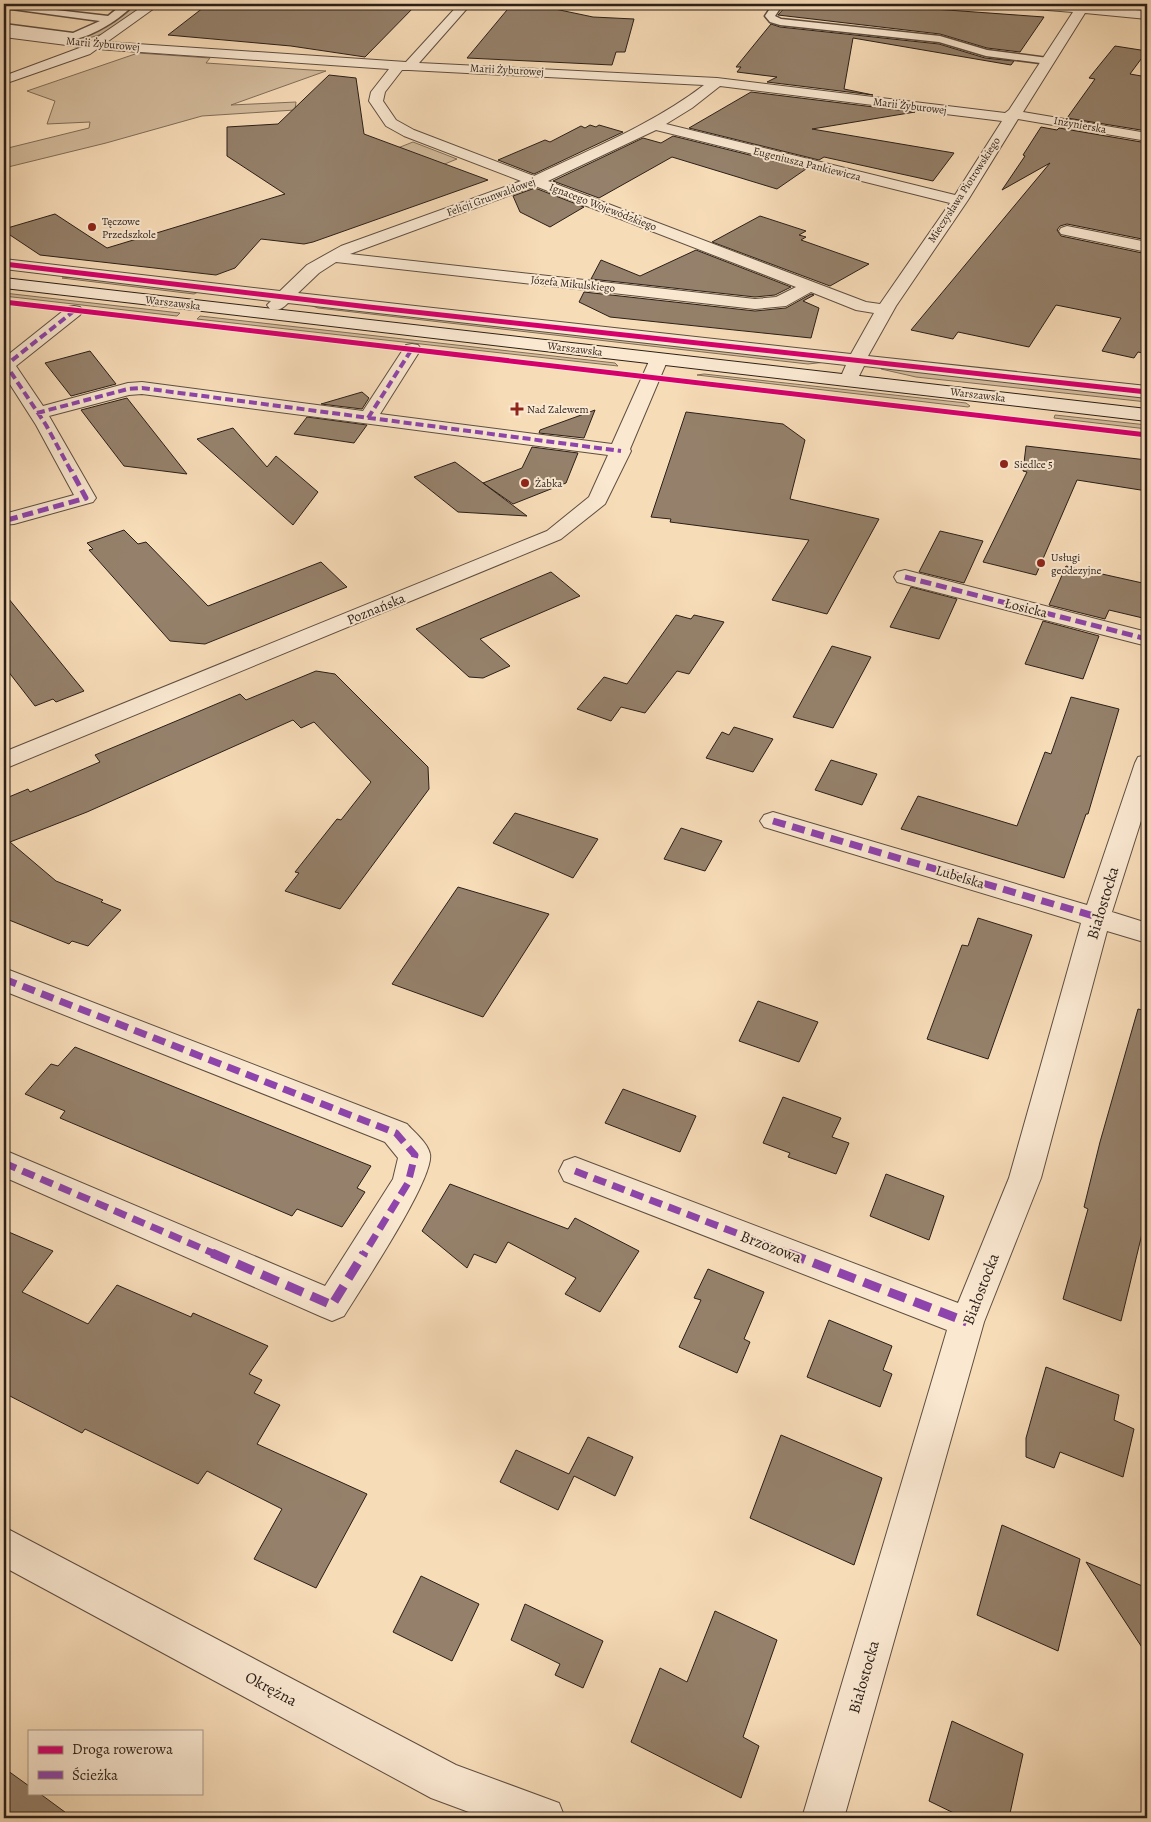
<svg xmlns="http://www.w3.org/2000/svg" width="1151" height="1822" viewBox="0 0 1151 1822" font-family="Alegreya,serif">
  <style>
    .green { fill: #d4bc9d; stroke: #806e5a }
    .building { fill: #95816b; stroke: #2b1f18 }
    .lines { fill: none; stroke-linecap: round; stroke-linejoin: round }
    .service-casing { stroke: #5e4e40; stroke-width: 3 }
    .minor-casing { stroke: #5e4e40; stroke-width: 2 }
    .secondary-casing { stroke: #2b1f18; stroke-width: 2 }
    .service { fill: #fae8d1; fill-rule: evenodd }
    .minor { fill: #fae8d1; fill-rule: evenodd }
    .secondary { fill: #fae8d1; fill-rule: evenodd }
    .quiet-far3 { stroke: #8e44ad; stroke-width: 4; stroke-dasharray: 8 4; stroke-linecap: butt }
    .quiet-far2 { stroke: #8e44ad; stroke-width: 5; stroke-dasharray: 11 5; stroke-linecap: butt }
    .quiet-far1 { stroke: #8e44ad; stroke-width: 7; stroke-dasharray: 13 7; stroke-linecap: butt }
    .quiet { stroke: #8e44ad; stroke-width: 9; stroke-dasharray: 18 9; stroke-linecap: butt }
    .cycleway-casing { stroke: #fae8d1; stroke-width: 7 }
    .cycleway { stroke: #d6006c; stroke-width: 5 }
    .poi-dot { fill: #8f2418; stroke: #fae8d1; stroke-width: 2 }
    .labels { text-anchor: middle; dominant-baseline: central; stroke-width: 4; stroke-linejoin: round; paint-order: stroke }
    .far-street-label { font-size: 11px; fill: #2b1f18; stroke: #fae8d1 }
    .far-poi-label { font-size: 11px; fill: #2b1f18; stroke: #fae8d1; text-anchor: start }
    .street-label { font-size: 14px; fill: #2b1f18; stroke: #fae8d1 }
    .near-street-label { font-size: 16px; fill: #2b1f18; stroke: #fae8d1 }
  </style>
  <rect width="100%" height="100%" fill="#f7dcb8"/>
  <filter id="stains"><feTurbulence type="fractalNoise" baseFrequency=".004" numOctaves="4"/><feColorMatrix values="0 0 0 0 .2 0 0 0 0 .09 0 0 0 0 .02 0 0 0 .5 -.17"/></filter>
  <radialGradient id="worn" r=".72"><stop offset=".6" stop-color="#630" stop-opacity="0"/><stop offset="1" stop-color="#630" stop-opacity=".3"/></radialGradient>
  <path class="green" d="M137 4H146L106 33 82 40 83 36 116 18Z
    M138 53 210 58 206 63 326 71 231 105 296 102 295 110 202 116 106 143 4 168V149L89 128 90 122 47 124 55 101 27 91Z
    M413 142 457 159 408 179 362 162Z
    M80 276 198 292 194 294 62 278Z
    M4 293 180 313 177 316 4 296Z
    M307 304 826 362 808 364 318 308Z
    M200 316 615 363 618 366 197 319Z
    M884 366 1147 396V402L916 377 881 369Z
    M704 374 966 403 970 406 968 407 697 375Z
    M1055 415 1147 425V429L1054 418Z"/>
  <path class="building" d="M208 4H417L365 57 291 46 168 35Z
    M512 4H531L593 17 634 19 625 52H616L612 65 467 58Z
    M788 4H864L1044 17 1020 52 987 48 940 34 778 15Z
    M771 24 780 27 939 44 985 58 1014 61 1011 65 853 38 844 89 873 95 767 82 777 77 737 72 741 67H736Z
    M1115 46 1147 51 1130 74 1147 77V131L1067 118 1095 79 1089 78Z
    M329 75 356 78 364 134 488 180 313 242 304 244 261 239 235 268 216 275 40 255 4 231V229L55 214 107 248 285 194 227 156V127L278 124Z
    M751 92 915 112 812 129 954 153 933 181 824 157 819 160 689 128Z
    M590 125 596 127 599 125 623 132 534 174 498 160 545 140 550 142 581 126 585 128Z
    M1041 127 1057 130 1059 128 1147 143V240L1067 224 1060 226 1057 230 1061 236 1147 254V354L1138 352 1134 358 1102 351 1121 318 1056 305 1029 347 958 332 953 339 911 330 1050 163 1002 190 1025 156 1023 155Z
    M673 136 806 169 777 189 672 157 599 198 553 181 643 138 661 143Z
    M535 188 584 207 550 227 520 212 513 196Z
    M760 216 806 231 799 235 806 237 801 240 869 264 830 286 712 242Z
    M696 250 791 287 775 295 755 297 591 279 601 260 640 276Z
    M584 292 755 311 786 308 811 294 814 295 803 301 819 308 811 338 610 317 579 302Z
    M90 351 116 384 71 396 45 363Z
    M362 392 369 398 362 409 321 404Z
    M127 398 187 474 124 466 81 410Z
    M595 410 584 438 539 433 540 430Z
    M686 412 783 424 805 440 790 499 879 519 827 614 772 600 809 540 670 522 671 519 651 517Z
    M307 417 367 425 354 443 294 434Z
    M233 428 267 467 276 456 318 492 293 525 197 439Z
    M1026 446 1147 460V491L1077 480 1036 575 983 562 1027 472 1023 471Z
    M532 447 578 453 566 483 513 504 483 483 522 468Z
    M455 462 527 516 458 512 414 477Z
    M124 530 138 544 146 542 208 606 321 562 347 587 205 644 170 641 89 550 93 549 87 543Z
    M940 531 983 541 964 583 919 572Z
    M1066 566 1147 584V619L1109 610 1105 619 1049 605Z
    M551 572 580 596 480 639 510 666 483 678 469 677 416 629Z
    M911 587 957 599 939 639 890 627Z
    M4 593 70 674 84 691 56 702 53 699 35 706 4 666Z
    M676 615 691 619 694 615 724 622 689 674 677 671 645 713 621 707 611 721 577 709 604 677 627 684Z
    M1043 621 1099 636 1083 679 1025 664Z
    M832 646 871 657 833 728 793 717Z
    M316 671 335 674 428 767 429 789 340 909 285 891 299 873 295 872 337 819 341 820 371 782 314 722 301 728 293 720 87 812 10 842 56 881 103 900 101 902 121 910 88 946 72 941 69 944 4 918V799L28 789 30 792 100 762 95 755 181 719 240 694 246 700Z
    M1071 697 1119 709 1088 814H1086L1064 878 901 829 918 796 1017 826 1045 752 1051 754Z
    M734 727 773 739 753 772 706 758 722 732 729 735Z
    M831 760 877 774 862 805 815 790Z
    M515 813 598 839 573 878 493 843Z
    M681 828 722 841 705 871 664 859Z
    M458 887 549 914 483 1017 392 984Z
    M978 918 1032 935 988 1059 927 1039 962 945 968 946Z
    M758 1001 818 1022 799 1062 739 1041Z
    M1138 1009 1147 1011V1213L1121 1321 1063 1299 1088 1209 1084 1207 1100 1142Z
    M75 1047 371 1166 357 1188 365 1192 342 1227 297 1209 292 1216 60 1118 65 1111 25 1094 51 1064 58 1066Z
    M623 1089 696 1116 680 1152 605 1123Z
    M783 1097 841 1118 832 1137 849 1143 836 1174 788 1157 790 1153 763 1143Z
    M886 1174 944 1196 929 1240 870 1216Z
    M450 1184 568 1229 575 1218 639 1251 600 1312 565 1294 576 1278 508 1242 496 1263 474 1254 467 1268 422 1231Z
    M4 1230 53 1251 22 1292 88 1324 117 1285 191 1317 193 1313 268 1346 249 1374 262 1380 254 1393 280 1405 257 1444 367 1494 316 1588 254 1559 282 1509 207 1471 198 1484 85 1429 82 1433 4 1393Z
    M708 1269 764 1292 744 1339 750 1342 737 1373 679 1347 701 1300 694 1298Z
    M829 1320 892 1346 883 1370 892 1374 880 1407 807 1377Z
    M1046 1367 1119 1395 1114 1420 1134 1429 1123 1477 1060 1452 1054 1468 1026 1457V1438Z
    M781 1435 882 1478 854 1565 750 1518Z
    M588 1437 633 1457 615 1496 574 1476 558 1510 500 1482 516 1450 569 1474Z
    M1002 1525 1080 1559 1058 1651 977 1615Z
    M1086 1562 1147 1588V1655Z
    M421 1576 479 1604 452 1661 393 1632Z
    M525 1604 603 1641 583 1688 555 1675 560 1664 511 1640Z
    M715 1611 777 1640 743 1737 759 1746 741 1798 631 1742 660 1668 687 1682Z
    M952 1721 1023 1754 1009 1818H964L929 1801Z
    M4 1768 29 1786V1793H39L73 1818H4Z"/>
  <g class="lines">
    <g class="service-casing">
      <path id="service" d="M4 4 108 16 123 4H134C122 18 92 37 74 39 58 40 22 32 4 30V24L73 33 100 21 4 8Z
        M773 4H783L775 16 781 19 940 36 987 50 1048 58 1053 61 1048 64 986 56 939 42 780 25 770 22 765 16Z"/>
    </g>
    <g class="minor-casing">
      <path id="minor" d="M146 4H160L107 42 406 62 459 4H471L419 63 717 78 1005 113 1009 110 1073 12 1022 8 1016 4 1078 5 1091 4 1090 6 1147 11V19L1085 13 1023 112 1147 133V141L1018 119 968 200 896 306 868 356 1147 386V398L864 366 858 378 851 380 844 378 842 374 846 365 288 303C282 309 279 311 270 309L267 305 271 301 4 269V259L280 291 307 265 341 246 521 181 404 136 386 126 369 101 371 92 389 69 97 49 90 54 4 84V76L82 47 4 37V29L92 41ZM402 70H409L704 85C653 124 593 148 534 176L414 130 396 120 383 101 385 92ZM720 86 1002 121 955 195 666 124 692 108ZM656 130 950 203 880 304 866 302 548 181ZM535 186 796 287 776 297 755 299 350 254ZM336 262 755 309 786 306 811 292 856 310 874 313 851 354 298 293 319 273Z
        M1067 226 1147 242V252L1061 234 1059 231 1061 228Z
        M74 306 80 307 83 311 80 315 16 366 43 406 128 383 142 382 363 411 406 345 412 344 418 345 421 349 380 414 612 444 650 359 653 355 659 354 665 355 668 359 630 449 631 451 605 504 561 539 4 769V752L547 531 589 497 608 455 142 394 129 395 49 416 96 498 93 502 14 524 4 525V514L74 495 36 425 4 375V358L68 307Z
        M905 570 1147 632V646L897 582 894 577 897 572Z
        M1147 755V802L1112 912 1147 923V943L1107 931 1041 1178 984 1322 844 1818H802L947 1330 564 1181 559 1171 564 1161 575 1157 958 1303 1009 1178 1081 923 764 827 760 821 764 815 773 812 1087 905 1135 763 1138 757Z
        M4 968 407 1124C414 1132 428 1143 430 1154 435 1178 360 1290 344 1316L332 1321 320 1316 4 1177V1150L325 1286 393 1179 398 1158 385 1142 4 991Z
        M4 1527 456 1765 559 1803 565 1818H485L431 1798 4 1567Z"/>
    </g>
    <g class="secondary-casing">
      <path id="secondary" d="M4 278 1147 409V421L4 288Z"/>
    </g>
    <use href="#service" class="service"/>
    <use href="#minor" class="minor"/>
    <use href="#secondary" class="secondary"/>
    <path class="quiet-far3" d="M37 413 128 389 142 388 621 451
      M368 418 412 349
      M71 471 46 425 6 365 74 311"/>
    <path class="quiet-far2" d="M7 520 86 498 71 470
      M905 577 1147 639"/>
    <path class="quiet-far1" d="M773 821 1097 917
      M4 979 396 1133 415 1155 408 1183 364 1254
      M4 1163 215 1254
      M575 1171 791 1254"/>
    <path class="quiet" d="M212 1253 332 1305 364 1253
      M788 1253 967 1322"/>
    <g class="cycleway-casing">
      <path id="cycleway" d="M4 264 369 307 1147 392
        M4 302 1147 435"/>
    </g>
    <use href="#cycleway" class="cycleway"/>
  </g>
  <g class="poi-dot">
    <circle cx="92" cy="227" r="5"/>
    <path d="M514.5 401.5h5v5h5v5h-5v5h-5v-5h-5v-5h5z"/>
    <circle cx="1004" cy="464" r="5"/>
    <circle cx="525" cy="483" r="5"/>
    <circle cx="1041" cy="563" r="5"/>
  </g>
  <g class="labels">
    <g class="far-street-label">
      <text transform="translate(103 44) rotate(5)">Marii Żyburowej</text>
      <text transform="translate(507 70) rotate(3)">Marii Żyburowej</text>
      <text transform="translate(910 106) rotate(7)">Marii Żyburowej</text>
      <text transform="translate(1080 125) rotate(10)">Inżynierska</text>
      <text transform="translate(807 164) rotate(14)">Eugeniusza Pankiewicza</text>
      <text transform="translate(964 190) rotate(-57)">Mieczysława Piotrowskiego</text>
      <text transform="translate(491 197) rotate(-20)">Felicji Grunwaldowej</text>
      <text transform="translate(603 207) rotate(21)">Ignacego Wojewódzkiego</text>
      <text transform="translate(573 284) rotate(6)">Józefa Mikulskiego</text>
      <text transform="translate(173 303) rotate(7)">Warszawska</text>
      <text transform="translate(575 349) rotate(7)">Warszawska</text>
      <text transform="translate(978 395) rotate(7)">Warszawska</text>
    </g>
    <g class="far-poi-label">
      <text x="102" y="221">Tęczowe<tspan x="102" dy="13">Przedszkole</tspan></text>
      <text x="527" y="409">Nad Zalewem</text>
      <text x="1014" y="464">Siedlce 5</text>
      <text x="535" y="483">Żabka</text>
      <text x="1051" y="557">Usługi<tspan x="1051" dy="13">geodezyjne</tspan></text>
    </g>
    <g class="street-label">
      <text transform="translate(1026 608) rotate(14)">Łosicka</text>
      <text transform="translate(376 609) rotate(-22)">Poznańska</text>
      <text transform="translate(960 877) rotate(17)">Lubelska</text>
    </g>
    <g class="near-street-label">
      <text transform="translate(1103 903) rotate(-73)">Białostocka</text>
      <text transform="translate(771 1247) rotate(21)">Brzozowa</text>
      <text transform="translate(981 1289) rotate(-69)">Białostocka</text>
      <text transform="translate(864 1677) rotate(-74)">Białostocka</text>
      <text transform="translate(271 1689) rotate(28)">Okrężna</text>
    </g>
  </g>
  <rect width="1151" height="1822" fill="none" stroke="#f7dcb8" stroke-width="20"/>
  <rect x="5" y="5" width="1141" height="1812" fill="none" stroke="#2b1f18" stroke-width="2.5"/>
  <rect x="10" y="10" width="1131" height="1802" fill="none" stroke="#2b1f18"/>
  <rect x="28" y="1730" width="175" height="65" fill="#fae8d1" stroke="#a79887"/>
  <rect x="38" y="1746" width="25" height="8" fill="#d6006c" stroke="#a79887"/>
  <text x="72" y="1754" font-size="15" fill="#2b1f18">Droga rowerowa</text>
  <rect x="38" y="1771" width="25" height="8" fill="#8e44ad" stroke="#a79887"/>
  <text x="72" y="1780" font-size="15" fill="#2b1f18">Ścieżka</text>
  <rect width="100%" height="100%" filter="url(#stains)"/>
  <rect width="100%" height="100%" fill="url(#worn)"/>
</svg>
